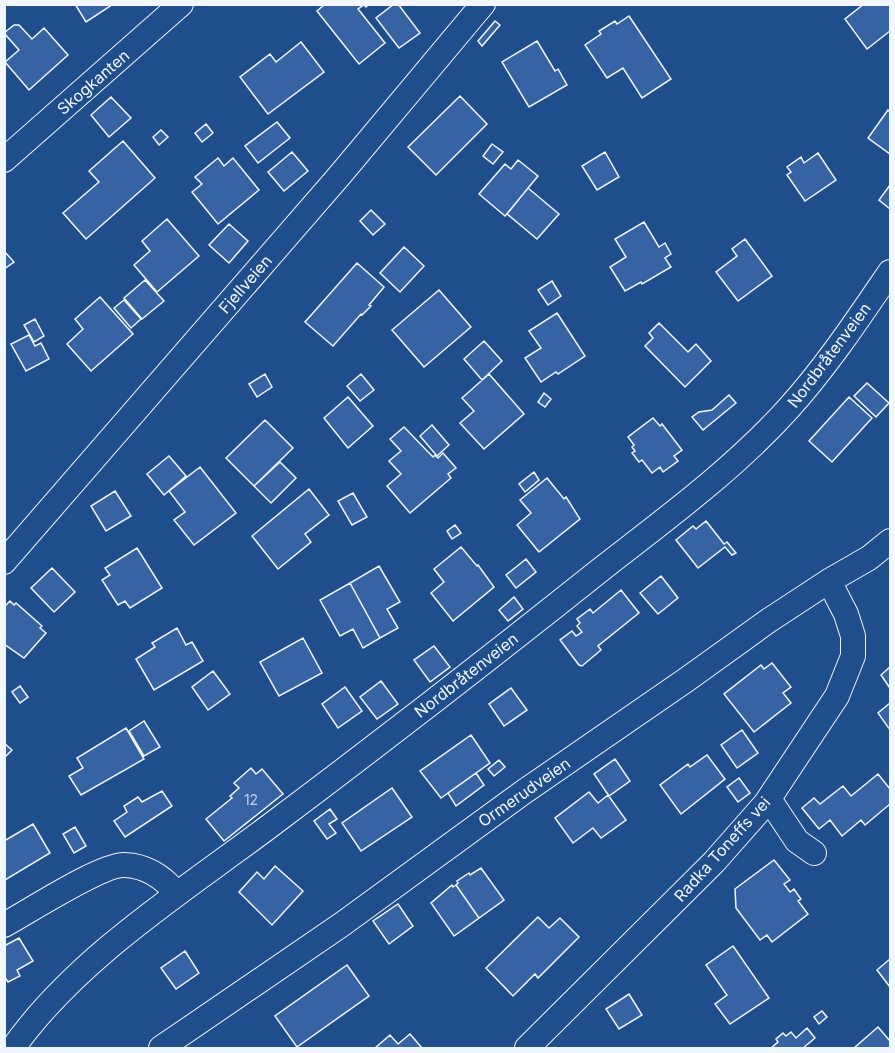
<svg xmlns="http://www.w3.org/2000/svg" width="895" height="1053" viewBox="0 0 895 1053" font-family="Inter,sans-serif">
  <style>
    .building { fill: #3563a3; stroke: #f2f6ff; stroke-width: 1.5 }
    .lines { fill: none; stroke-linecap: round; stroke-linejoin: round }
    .street-casing { stroke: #f2f6ff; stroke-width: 26 }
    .street { stroke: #1f4e8c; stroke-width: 24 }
    .labels { text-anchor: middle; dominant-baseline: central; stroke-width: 4.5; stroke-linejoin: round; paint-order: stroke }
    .number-label { font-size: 14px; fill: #c3d1e8 }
    .street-label { font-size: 16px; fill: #f2f6ff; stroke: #1f4e8c }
  </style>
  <rect width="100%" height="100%" fill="#1f4e8c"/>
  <path class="building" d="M75 4H111L112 5 86 22Z
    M325 4H369L366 7 364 5 358 9 385 43 359 64 317 11Z
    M394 4H398L420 33 399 48 376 18Z
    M864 4H890V31L867 49 845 19Z
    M629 16 671 79 642 98 623 68 607 78 585 45 601 34 599 31 615 21 617 24Z
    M495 21 500 25 482 46 478 41Z
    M14 25H19L32 39 44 28 68 55 29 90 5 62 19 50 4 33Z
    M537 41 555 71 558 69 567 85 529 107 502 62Z
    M301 42 324 72 268 114 240 77 270 54 276 62Z
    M460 96 487 124 436 175 408 147Z
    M111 97 131 118 109 137 91 115Z
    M888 110 890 112V154L868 138Z
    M277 122 290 138 258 163 245 146Z
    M206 124 213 133 202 142 195 133Z
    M161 130 168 137 159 145 153 137Z
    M123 141 155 178 86 239 63 213 99 182 89 171Z
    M492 144 503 152 493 164 483 156Z
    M292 152 308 171 284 191 268 172Z
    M605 152 619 177 597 190 582 166Z
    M818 153 836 180 805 201 787 175 791 172 787 167 801 157 804 163Z
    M218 158 224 166 233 158 259 190 218 224 192 192 202 184 195 177Z
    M518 160 538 176 505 216 479 194 505 164 511 169Z
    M890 185V209L879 200Z
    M528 188 559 214 537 239 507 214Z
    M371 210 385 224 373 235 360 221Z
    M167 219 199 256 157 292 134 265 150 251 142 241Z
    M644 222 659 247 665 243 671 254 665 258 671 267 642 284 641 282 625 291 610 267 626 257 615 239Z
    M229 224 248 241 229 263 209 245Z
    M745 239 772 276 738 301 716 272 737 256 732 249Z
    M404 247 424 266 400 292 380 273Z
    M4 251 14 262 4 269Z
    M357 263 384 287 369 305 371 306 362 315 361 314 333 346 305 322Z
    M145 280 164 301 142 319 124 298Z
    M552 281 561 296 548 305 538 290Z
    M439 290 471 327 424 367 392 330Z
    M100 297 133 334 91 371 67 344 83 329 75 319Z
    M124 300 141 319 131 328 114 308Z
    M557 313 585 356 558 374 556 372 541 382 525 358 541 348 529 331Z
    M35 319 44 336 34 342 24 325Z
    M659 323 688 352 696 344 711 361 685 387 645 346 653 338 649 333Z
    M29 335 35 346 41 343 49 359 26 371 11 344Z
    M484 341 502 361 482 380 464 359Z
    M265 374 272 387 257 397 249 384Z
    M361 374 374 390 360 401 347 386Z
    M489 374 524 414 484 449 460 423 474 411 462 398Z
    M867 383 889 403 876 417 854 396Z
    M544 393 551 399 545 407 538 402Z
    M729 395 736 403 703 430 692 417 699 412 712 410Z
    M348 397 373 426 348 448 324 418Z
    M849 397 872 418 832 462 809 441Z
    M653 418 660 426 662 424 682 450 674 456 678 461 663 472 660 467 652 473 642 460 639 462 632 453 635 451 632 447 634 445 628 437Z
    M265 420 293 448 254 486 226 458Z
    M432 425 449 445 437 456 420 436Z
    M404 427 433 457 435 455 438 458 443 453 456 468 448 474 451 478 410 513 387 486 401 474 389 461 401 451 390 439Z
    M169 456 186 476 164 495 147 474Z
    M280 462 296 478 271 503 254 486Z
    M200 467 236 513 194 545 174 520 185 512 169 491Z
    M534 472 539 480 525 492 519 484Z
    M547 478 564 499 566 497 580 519 539 552 517 525 531 513 520 500Z
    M309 489 329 515 305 534 311 542 278 569 252 536Z
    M115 491 131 516 106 531 91 506Z
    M353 493 367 517 352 525 338 501Z
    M706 521 724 544 727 542 736 553 732 555 725 547 698 568 676 540 693 526 696 529Z
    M455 525 461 533 452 539 447 531Z
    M461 547 477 566 478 565 494 587 453 621 431 593 444 582 434 569Z
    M137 548 162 588 130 608 125 601 118 605 102 580 110 575 105 568Z
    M526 559 536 572 516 588 506 575Z
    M379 566 400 602 387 609 398 628 380 638 350 583Z
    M52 568 75 592 54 612 31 588Z
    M661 576 678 598 658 614 640 593Z
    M350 583 380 638 363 648 353 629 340 636 320 600Z
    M621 590 639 613 598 646 601 650 582 666 579 665 560 640 572 631 576 636 582 632 577 626 580 623 577 619 590 609 593 613Z
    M514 597 523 609 508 621 499 610Z
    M10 601 14 605 16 603 42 626 40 628 46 633 24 658 4 644V607Z
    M177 628 186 645 192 642 203 661 154 690 136 659 155 647 152 643Z
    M303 638 322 673 279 696 260 662Z
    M434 646 450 667 430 682 414 660Z
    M772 663 791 687 783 693 791 703 754 732 724 694 761 665 764 669Z
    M890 667V688L881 675Z
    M213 671 230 694 208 710 192 687Z
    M381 681 398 704 377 719 360 697Z
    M20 686 28 697 20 703 12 692Z
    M345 687 362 711 338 728 322 704Z
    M511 688 527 710 504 726 489 704Z
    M890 703V730L878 713Z
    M144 721 160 747 144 756 129 731Z
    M126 728 144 759 81 795 69 776 83 768 77 758Z
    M742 730 758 753 737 768 721 745Z
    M471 735 490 763 441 798 420 771Z
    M4 743 12 750 4 758Z
    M707 755 725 779 681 814 660 785 688 764 690 767Z
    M615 759 630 781 609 796 594 774Z
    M499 760 505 767 494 776 488 769Z
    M251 768 256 774 262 769 283 794 224 841 206 819 232 798 230 796 239 788 234 783Z
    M476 773 484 785 456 806 448 793Z
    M878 774 890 789V804L865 825 861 820 842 836 830 820 819 829 802 808 814 798 820 804 843 786 851 796Z
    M739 778 750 793 738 802 727 787Z
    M392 788 412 817 361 851 342 823Z
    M162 791 172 806 125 837 114 821 127 812 124 806 138 797 142 802Z
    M589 792 598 803 608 795 626 820 601 838 593 828 573 843 555 818Z
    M330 809 337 819 329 824 336 833 327 839 314 821Z
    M33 824 50 853 5 880 4 841Z
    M75 827 86 846 74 853 63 834Z
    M774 860 790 880 784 884 790 892 794 889 801 899 798 901 808 914 772 942 767 935 760 940 736 908 735 889Z
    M275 866 303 891 272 925 239 892 257 872 264 879Z
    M481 868 504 900 479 918 456 885 458 883 457 881 469 873 470 875Z
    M452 885 453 887 456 885 479 918 454 936 431 903Z
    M398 904 413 926 389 944 373 921Z
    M538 917 549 928 560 918 579 937 538 978 535 974 513 996 486 968Z
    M19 938 33 961 17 970 20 976 8 982 4 976V946Z
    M733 946 769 998 730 1024 715 1004 727 995 706 965Z
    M185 951 199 973 176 989 161 968Z
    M890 959V987L877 970Z
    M347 965 369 996 297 1047 275 1016Z
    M629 994 642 1015 619 1029 606 1009Z
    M822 1011 827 1017 819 1024 814 1017Z
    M878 1027 890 1041V1048H854Z
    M807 1028 815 1038 803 1048H771L778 1042 776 1039 783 1033 786 1036 791 1032 796 1038Z
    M410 1034 422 1048H375L390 1035 398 1044Z"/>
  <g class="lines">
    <g class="street-casing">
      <path id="street" d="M4 160 181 4
        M4 562 340 175 483 4
        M769 799 797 841 814 853
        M4 925C28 912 103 863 125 865 147 866 163 877 176 893
        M13 1048C76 959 180 893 267 828 379 744 490 658 599 571 664 520 732 471 788 409 826 367 858 319 890 272
        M161 1048 341 925 525 791 686 680 768 621 829 581 869 558 890 541
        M527 1048 714 862 766 803 837 696 853 656V636L846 614 829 581"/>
    </g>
    <use href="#street" class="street"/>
  </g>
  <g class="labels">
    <g class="number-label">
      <text x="251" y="799">12</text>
    </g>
    <g class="street-label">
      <text transform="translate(93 82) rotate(-41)">Skogkanten</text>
      <text transform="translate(245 284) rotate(-49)">Fjellveien</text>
      <text transform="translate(829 355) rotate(-53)">Nordbråtenveien</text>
      <text transform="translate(466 675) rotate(-38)">Nordbråtenveien</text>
      <text transform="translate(524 792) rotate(-35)">Ormerudveien</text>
      <text transform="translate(722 849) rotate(-48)">Radka Toneffs vei</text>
    </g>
  </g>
  <rect width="895" height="1053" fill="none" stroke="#f2f6ff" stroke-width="12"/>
</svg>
